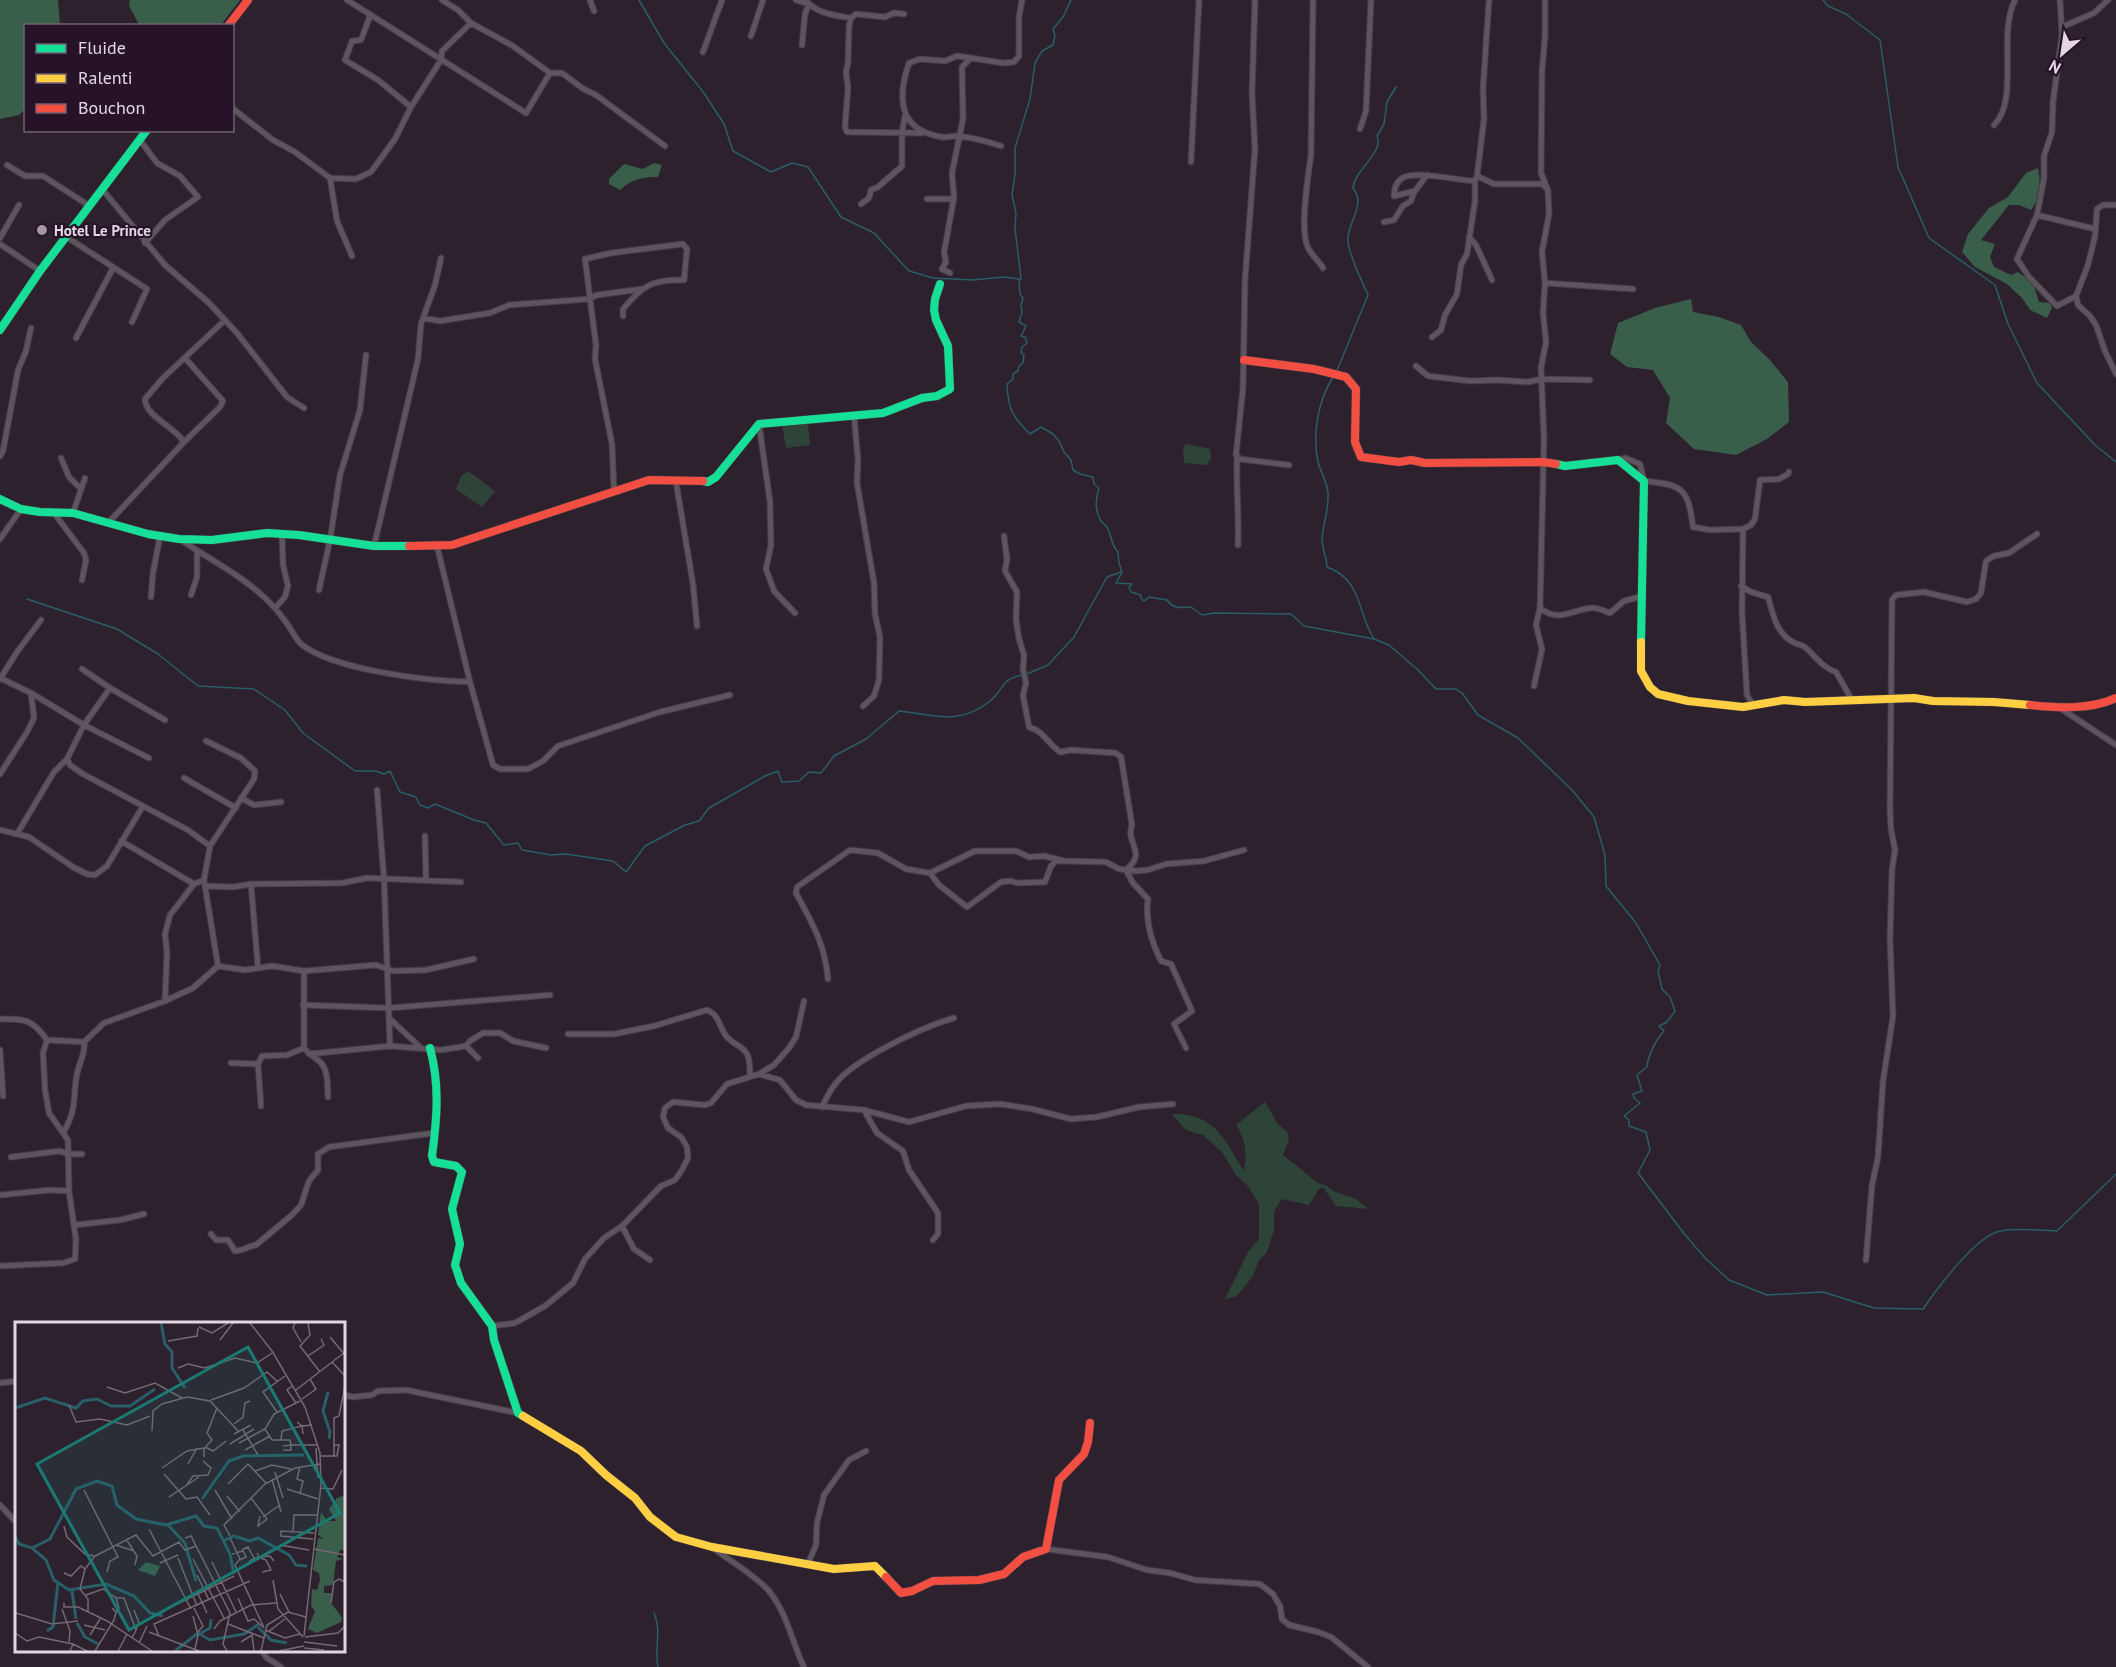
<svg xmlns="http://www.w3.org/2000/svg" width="2116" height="1667" viewBox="0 0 2116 1667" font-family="'PT Sans',sans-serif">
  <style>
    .green { fill: #2e4438 }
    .forest { fill: #395e4a }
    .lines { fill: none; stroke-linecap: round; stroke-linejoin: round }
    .stream { stroke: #285f69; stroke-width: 1.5 }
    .street-casing { stroke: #453c46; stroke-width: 7 }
    .fast-casing { stroke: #453c46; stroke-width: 9 }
    .slow-casing { stroke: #453c46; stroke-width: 9 }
    .jam-casing { stroke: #453c46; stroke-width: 9 }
    .street { stroke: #5d545e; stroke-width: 5 }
    .fast { stroke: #16e098; stroke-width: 8 }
    .slow { stroke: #ffcf43; stroke-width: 8 }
    .jam { stroke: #f24e42; stroke-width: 8 }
    .poi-dot { fill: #a397a4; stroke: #261328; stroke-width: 2 }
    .labels { text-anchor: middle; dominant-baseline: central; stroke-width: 4.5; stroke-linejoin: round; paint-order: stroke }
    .poi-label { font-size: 15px; font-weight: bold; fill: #e3d6e4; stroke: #261328; text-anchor: start }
    .inset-river { fill: none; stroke: #285f69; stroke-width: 3 }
    .inset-road { fill: none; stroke: #756976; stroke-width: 1.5 }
    .view { fill: #1a7b74; fill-opacity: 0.15; stroke: #1a7b74; stroke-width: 3 }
    .inset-edge { fill: none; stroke: #e3d6e4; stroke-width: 3 }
  </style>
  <rect width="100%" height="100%" fill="#2c212d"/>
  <path class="green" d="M808 424 810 445 786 448 782 425Z
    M1187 444 1210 449 1211 458 1207 465 1184 463 1183 448Z
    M468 471 495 491 482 507 456 489 461 476Z
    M1265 1102 1278 1124 1288 1133 1289 1140 1283 1155 1318 1183 1327 1186 1335 1192 1356 1199 1369 1209 1336 1206 1323 1187 1319 1189 1309 1205 1282 1199 1274 1211V1230L1267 1252 1259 1260 1253 1276 1237 1296 1225 1299 1248 1252 1259 1239V1204L1248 1186 1236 1175 1222 1152 1203 1135 1186 1130 1172 1114C1216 1113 1224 1140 1244 1171 1247 1153 1246 1140 1236 1125Z"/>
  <path class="forest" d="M0 0H58L60 25 26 26 25 109 19 115 0 119Z
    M130 0H240L221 25 140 26 129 6Z
    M654 163 662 165 658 177C642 177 632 179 620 190L609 184V179L624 164 643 169Z
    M2038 168C2041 184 2041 197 2031 210L2019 205H2009L1981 240 1995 244 1990 257 1994 267 2011 275 2018 272 2033 283 2039 302 2050 303 2052 308 2047 318 2030 310 2022 298 2007 284 1975 267 1962 252 1968 234 1989 208 2008 197 2026 173Z
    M1691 299 1693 312 1719 317 1741 325 1751 342 1769 359 1788 382 1789 422 1767 439 1736 455 1694 449 1666 423 1670 398 1653 370 1627 367 1610 354 1618 323 1655 308Z"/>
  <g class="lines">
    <path class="stream" d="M639 0 664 43 704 93 724 124 733 151 771 172 792 163 808 167 841 217 874 233 909 271 933 278 973 280 1004 277 1019 279
      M1071 0 1063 17 1053 29 1055 36 1053 45 1042 51 1035 63 1030 99 1015 148V175L1012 195 1016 213 1015 228 1021 279 1019 280 1020 294 1023 298 1021 305 1022 312 1019 322 1026 326 1021 336 1025 337 1027 343 1022 347 1021 353 1024 354 1023 363 1019 366 1018 371 1013 374V379L1007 384C1008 409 1012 416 1030 434L1041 427 1053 434 1059 441 1064 452 1071 460 1073 470 1080 474 1093 477 1094 484 1099 488C1096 499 1094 510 1101 521 1103 524 1107 526 1108 529 1112 537 1111 545 1118 552L1119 563 1122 572 1116 583 1132 584 1129 588 1131 592 1141 595V598L1144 601 1149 597 1167 600C1173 609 1181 608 1191 607L1202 615 1214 613 1291 614 1304 626 1374 639 1389 645 1418 670 1436 689H1456L1462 693 1478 715 1518 738 1572 790 1594 817 1605 855 1606 886 1636 923 1660 965 1658 971 1662 989 1670 997 1675 1011 1667 1022 1659 1026 1664 1031C1656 1039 1648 1056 1647 1067L1637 1075 1642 1091 1633 1094 1634 1098 1640 1103 1624 1116 1629 1120V1126L1646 1132 1650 1150 1638 1173 1686 1236 1705 1258 1729 1280 1767 1295 1823 1292 1874 1308 1923 1309C1937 1289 1977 1234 2001 1231 2018 1228 2039 1230 2057 1231L2116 1174
      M1823 0 1828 6 1846 14 1880 40 1898 167 1929 238 1995 285 2008 324 2037 383 2095 445 2116 462
      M1336 373 1368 295C1362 282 1349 254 1348 242 1346 223 1367 206 1353 188 1355 169 1384 153 1377 136L1384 124 1387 102 1396 87
      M1333 377C1318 401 1312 434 1318 462 1321 473 1327 482 1328 493 1329 509 1323 524 1322 539 1322 549 1327 558 1327 567 1363 580 1357 613 1374 639
      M27 599 117 629 158 654 198 686 254 689 285 710 303 733 355 771H376L384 774 390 771 400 792 416 797 420 805 428 808 435 804 474 820 486 823 504 845 518 843 522 850 551 855 566 854 613 861 626 872 645 846 685 825 699 821 709 808 765 776 778 771 782 782 799 781 809 772 821 773 834 756 866 739 899 711C935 715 959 726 990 701 1006 688 999 680 1022 675
      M1027 674 1048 665 1074 637 1107 577 1121 572
      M654 1613C662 1630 654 1649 658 1667"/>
    <g class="street-casing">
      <path id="street" d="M347 0 526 113 550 73 513 46 471 23 458 10 442 0
        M590 0 594 11
        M796 0 809 4 805 14 802 45
        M805 0C818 14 833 15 851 18L856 14 885 17 894 13 904 14
        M1255 0 1252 94 1255 148 1245 280 1243 388 1236 455 1240 459 1289 465
        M1313 0 1311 155C1308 176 1300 227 1307 245 1309 253 1319 261 1323 268
        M2060 0 2062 34 2053 102 2052 132 2044 156V178L2037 215 2017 259 2029 277 2057 306 2076 296
        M370 16 361 40 352 41 345 60 378 80 411 107
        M851 18 849 26 848 62 846 72 848 88 845 127 847 132 922 133
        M2062 27 2094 13 2108 0
        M751 36 763 0
        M703 52 722 0
        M971 58 957 56 945 61 920 59 909 63C897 98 898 130 942 137 946 138 951 136 955 136 971 137 986 141 1001 146
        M550 73H562L582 88 596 95 665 146
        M232 108 273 140 295 152 330 178 356 179 371 172 395 139 411 107 441 60 442 51 471 23
        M1994 125C2020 100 1997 34 2015 0
        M1360 129 1366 111 1371 0
        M140 140 157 163 180 176 198 197 165 220 145 243
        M1191 162 1199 0
        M7 165 25 176H43L88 205
        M1427 175 1415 191 1394 196C1394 190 1396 183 1401 179 1412 169 1460 181 1475 181
        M1477 176 1494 184H1542L1547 189
        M330 178 337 221 352 256
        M102 189 165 265 208 302 237 333 287 397 304 408
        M927 199H953
        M861 204 869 198 871 190 878 187 902 166V132L905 116
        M2116 205H2103L2097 209 2095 236 2088 265 2076 296 2078 305 2090 316 2096 325 2105 351 2116 374
        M2037 215 2095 229
        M1384 222 1394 220 1403 206 1411 201 1414 192
        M65 236 147 289 132 322
        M1469 237 1476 245 1492 280
        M0 238 19 205
        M0 244 40 271
        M950 273 942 269 946 262 944 253 954 197 952 173 963 119 962 67 971 58 1003 63 1014 62 1019 56V17L1022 0
        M1545 283 1633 289
        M423 318 440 321 490 313 509 305 589 299 597 295 642 289
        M1432 337 1441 330 1445 315 1457 294 1461 265 1467 254 1475 201V181L1477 176 1484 119 1483 89 1489 0
        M76 338 113 268
        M1416 366 1428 376 1470 381 1497 380 1528 382 1542 379 1590 380
        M854 415 858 460 857 483 874 583 875 614 880 637 879 680 874 696 863 706
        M759 424 770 502 771 545 766 569 774 591 795 613
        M184 442 220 407 223 401 185 358
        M0 456 3 451 18 370 26 351 31 328
        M61 458 69 477 81 489
        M1237 458C1236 487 1239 516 1238 545
        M1618 460 1625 458 1640 464 1644 481C1682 485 1688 487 1693 527L1710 530 1743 529
        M676 482 693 584 697 626
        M614 492 612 444 595 359 596 345 585 259 611 253 683 244 687 249 684 280C653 279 643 285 623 309V316
        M54 513 84 553 86 560 82 580
        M73 513 85 478
        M108 523 184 442C175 427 145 416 145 399L163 378 225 320
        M1004 536 1007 559 1005 571 1017 592 1016 619 1019 639 1024 655 1023 669 1026 683 1023 695 1029 727C1044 731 1048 744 1060 752L1071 750 1116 753 1121 757 1132 825C1125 844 1148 852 1126 870L1133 883 1148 899C1145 920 1152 943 1161 961L1171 964 1192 1011 1174 1024 1186 1048
        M0 539 21 509
        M181 540C209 559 239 574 264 597 273 605 281 615 288 625 292 631 296 639 301 644 333 670 428 681 470 682
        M374 546 418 359 421 324 435 285 441 258
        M437 546 470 682 493 765 500 769H528L543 761 558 746 660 712 730 695
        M1741 586 1751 592 1768 597C1773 614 1776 633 1793 642 1797 645 1802 644 1806 648 1816 657 1823 668 1836 672L1852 700
        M319 590 330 540 340 475 360 410 366 355
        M191 595 197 577V551
        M151 597 153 573 160 536
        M275 608 285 597 288 586 283 565 282 534
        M1540 608C1559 623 1571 610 1591 608 1597 607 1604 611 1610 613L1624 601 1643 596
        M82 669 110 688
        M0 678 31 693 84 725 67 759 70 765 83 774 188 830 210 846 204 880 218 966 193 988 165 1001 104 1023 84 1042 47 1040C32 1019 26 1019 0 1019
        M0 679 17 652 41 620
        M1534 686 1542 649 1536 625 1540 608 1544 438 1541 368 1546 342 1543 313 1545 283 1542 252 1549 214 1548 190 1541 173 1542 71 1545 36V0
        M1748 707 1752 703 1747 695 1742 613 1743 529 1751 525 1755 519 1760 480 1779 479 1788 474 1789 472
        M2060 708 2116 745
        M206 741 241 758 255 771 254 779 210 846
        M149 758 84 725 110 688 165 720
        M0 774 27 732 34 718 31 693
        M184 778 236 808
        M377 790 384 879 390 1046
        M241 798 254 805 281 802
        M0 830 29 837 73 867 87 874 95 875 107 866 143 806
        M17 834 54 772 67 759
        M425 836 426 880
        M121 841 194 884
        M930 873 975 851H1016L1029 857 1044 856 1065 861 1106 862 1119 869 1136 871 1148 870 1166 864 1204 861 1244 850
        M251 884 258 968
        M205 886 233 887 251 884 342 883 367 878 461 882
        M218 966 245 970 272 966 304 971 376 965 393 971 426 970 474 959
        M304 971V1048C309 1054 313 1056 319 1061 329 1069 327 1085 328 1097
        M828 979C825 944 812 923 796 893L797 887 850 850 878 853 906 869 930 873 939 885 967 907 1001 882 1011 881 1017 883 1045 882 1051 866 1056 861H1065
        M165 1001 167 952 165 934 170 915 194 884 204 880
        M303 1005 389 1008 550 995
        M390 1019 419 1046
        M568 1034H614L654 1026 707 1010C720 1015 719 1028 727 1037 734 1045 744 1046 748 1056 750 1062 750 1070 750 1076
        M466 1046 470 1041 483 1033H500L513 1041 546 1048
        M0 1050 3 1096
        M309 1054 390 1046 441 1050 466 1046 478 1058
        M231 1063 258 1064 262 1056 287 1055 304 1048
        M258 1064 261 1106
        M759 1074 780 1080 796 1100 806 1105 864 1110 909 1122 966 1106 1000 1104 1032 1109 1071 1119 1097 1117 1139 1107 1173 1104
        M822 1107C826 1099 830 1090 836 1083 855 1059 924 1026 954 1018
        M864 1110 877 1133 903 1151 909 1170 938 1213V1234L933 1240
        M63 1133C78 1107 72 1100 77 1074 79 1063 86 1053 84 1042
        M11 1157 60 1151 68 1154H82
        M1 1195 50 1190 69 1191
        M75 1225 120 1220 144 1214
        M622 1226 634 1249 650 1260
        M211 1234 216 1240H228L235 1251C243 1251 248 1246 256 1245L292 1215 301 1205 309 1181 318 1170V1154L329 1147 434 1133
        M1866 1260 1872 1185 1878 1157 1883 1081 1893 1016 1890 938 1892 870 1895 850 1891 829 1890 810 1892 600 1896 595 1924 592 1967 602 1976 599 1981 593 1986 561 1994 556 2009 553 2037 534
        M0 1266 63 1263 75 1259 76 1240 69 1191 68 1140 49 1113 45 1090 43 1053 47 1040
        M492 1326 515 1323 545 1306 573 1283 585 1259 604 1238 622 1226 661 1186 675 1180 682 1170 688 1158 687 1147 681 1137 668 1128 663 1117 665 1108 673 1102 705 1105 711 1103 727 1084 759 1074 774 1065 789 1048 796 1037 804 1001
        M0 1383 16 1381
        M344 1395 353 1397 372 1395 378 1391 406 1390 518 1413
        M0 1505 16 1522
        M713 1548C730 1561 755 1575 769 1591 787 1613 792 1642 804 1667
        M1046 1549 1108 1557 1147 1570 1170 1573 1195 1580 1260 1584 1273 1594 1280 1606 1282 1619 1289 1625 1318 1632 1331 1637 1368 1667
        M808 1564 816 1545 817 1523 824 1495 849 1460 866 1451
        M261 1650 267 1658 281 1667"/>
    </g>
    <g class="fast-casing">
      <path id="fast" d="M0 330 40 271 147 130
        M1556 464 1565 466 1618 460 1644 481 1641 642
        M703 481 708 482 716 477 759 424 883 413 922 398 937 396 950 389 948 346 936 320 934 310 935 299 940 284
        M0 499 21 509 40 512 73 513 148 534 179 539 212 540 267 533 299 535 374 546H409
        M430 1048C440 1085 437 1119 432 1156L434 1162 456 1166 462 1172 452 1209 460 1244 455 1265 461 1283 492 1326 494 1340 518 1413 523 1416"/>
    </g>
    <g class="slow-casing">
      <path id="slow" d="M1641 642V671L1650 687 1658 694 1688 701 1743 707 1784 700 1805 702 1914 698 1933 701 1994 702 2030 705
        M523 1416 581 1451 606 1475 635 1498 650 1517 676 1537 712 1547 834 1569 875 1566 886 1577"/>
    </g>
    <g class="jam-casing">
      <path id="jam" d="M228 26 248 0
        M1244 360 1314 369 1346 377 1356 389 1355 442 1361 457 1399 462 1411 460 1425 463 1543 462 1556 464
        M409 546 452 545 649 480 703 481
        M2030 705C2058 708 2090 710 2116 698
        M886 1577 901 1593 912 1591 933 1581 979 1580 1004 1574 1023 1557 1046 1549 1059 1480 1084 1454 1088 1442 1090 1423"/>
    </g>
    <use href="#street" class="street"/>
    <use href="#fast" class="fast"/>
    <use href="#slow" class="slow"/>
    <use href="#jam" class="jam"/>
  </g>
  <circle class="poi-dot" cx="42" cy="230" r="6"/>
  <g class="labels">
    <g class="poi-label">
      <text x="54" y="230">Hotel Le Prince</text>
    </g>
  </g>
  <g transform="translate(15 1322)">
    <rect width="330" height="330" fill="#2c212d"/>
    <path d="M330 173V228H325L322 235 328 237 321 239 318 263 309 264V271H317L316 281 327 295 326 300 302 311 293 307 300 289 296 284 297 267 302 268 305 258 304 251 298 248 303 216 309 217 303 213 306 190 312 199H321L314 187 322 176ZM131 240 145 244 140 254 123 248Z" fill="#395e4a"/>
    <path class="inset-river" d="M146 1 150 22 157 30V46L170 66M313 70 308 89 315 110 314 117M0 86 30 76 61 86 68 79 82 77 96 84H115L140 67M187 177 214 139 228 134 289 133M153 203 170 221 181 259M0 214 4 222 17 226 35 217 61 167 82 159 97 164 102 183 121 197 151 203 181 194 189 204 202 206 215 232 219 252M208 219 219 214 235 219 243 216 274 233 281 243 292 244M17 226 31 238 39 258 54 268 91 262 119 274 135 291 148 294M57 269 61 297M62 301 70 315 83 322M243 305 256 318 272 321M32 309 38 305 43 260M186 311 195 306 196 297M160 329 183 311 195 318 229 312 244 302"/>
    <path class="inset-road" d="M235 1 257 29 290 85 305 131 306 163 289 314M280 1 278 6 286 20M293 1 295 13 285 24 305 50M184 5 197 11 213 1M315 15 330 33M205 18 218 1M153 19 182 14 183 6M293 34 309 23 306 17M317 40 330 54M163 46 173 42 190 46 220 36 242 41 257 31M277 64 272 68 281 81M92 65 110 71 140 61 167 76M281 68 330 30M287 77 301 67 295 57M196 78 229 66 252 50 263 60M285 79 259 92 250 107 257 118H275L276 123H303M54 83 61 100 85 97 112 103 135 94M262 90 248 70 270 54M219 102 228 95 230 81 235 79M228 108 243 133M137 109 138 89 147 82 172 75 195 79 224 110M219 112 236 103M288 112 287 104 297 103M266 118 267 109 287 104 282 100M224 121 250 107M215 122 239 107M268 124 276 123V128H268M190 125 198 129 211 119M301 126 303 156M230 128 255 114M306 134H322L324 123H319M189 135V127L197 118 192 111 202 86M319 135V96L324 94 330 64M173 142 182 126M147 146 172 129 189 126M240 149 257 143 276 147M260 150 268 176M149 152 171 177 182 175 195 193M257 157 266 190M213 162 233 142 251 161M171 164 178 154 193 153 196 146 188 139M306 166 318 167 327 148M272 167 303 177M69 168 103 235 95 239 92 250M200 168 217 197M285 171 288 159 282 157 285 145M212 174 225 190M154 175 184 155M236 176 252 197 243 204 245 194M248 195 265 183M49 204 52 215 70 232 79 234M134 207 176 287M278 210 279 193H302M215 214 209 203 250 162 280 146 305 142M170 216 176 214 215 291 208 322 212 329M215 216 225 237 220 243 249 306M111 217 122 234 120 243M298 217 266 214V209L299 211M101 223 119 229M265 223 294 228M299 227 330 233M227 228 233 225 239 236M242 231 244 235 255 234 259 239M217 232 228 229 231 235 225 238M163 236 182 284M178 237 209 296M234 239 243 235 251 238 256 248 247 250M197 240 221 290M145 241 163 233M70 247 65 267 73 277V290M49 251 56 254 66 244 70 247 80 234 121 213 138 234 164 220 170 228 181 224M182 253 194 278M258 258 263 287 288 315M183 272 192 291M265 272 274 290M71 273 88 267 101 276 104 286 101 290M101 276H109L121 308 117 316M223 276 233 299 239 297 248 305M49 281V285H63L92 299 137 329M316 281 319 260 324 257 330 260M162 282 219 254M179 286 188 304 183 310M47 287 55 309 54 320M119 288 124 301 121 308M1 291 37 302 63 299M178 294 183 313 180 327M213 302 249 316M69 303 90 308M199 307 205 299 236 283 261 281M250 308 270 316 285 312M134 310 184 329M253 310 270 297M0 311 12 319 24 315 58 322M75 313 85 297M144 314 139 302 235 259M290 315 323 311 330 304M226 320 237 313 239 329M289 320 322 324M124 321 132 304M289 326 309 328M55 329 58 322 72 329M80 329 99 298 101 290 97 286M103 329 112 312M246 329 252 303 273 290 291 295M264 329 289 324"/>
    <path class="view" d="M233 25 325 191 114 308 22 142Z"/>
    <rect width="330" height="330" class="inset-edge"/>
  </g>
  <rect x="24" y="24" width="210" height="108" fill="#261328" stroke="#726173" stroke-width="1.5"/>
  <rect x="36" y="44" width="30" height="9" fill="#16e098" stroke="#726173" stroke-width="1.5"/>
  <text x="78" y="54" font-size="18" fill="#e3d6e4">Fluide</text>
  <rect x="36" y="74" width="30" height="9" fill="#ffcf43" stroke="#726173" stroke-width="1.5"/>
  <text x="78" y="84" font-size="18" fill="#e3d6e4">Ralenti</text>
  <rect x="36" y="104" width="30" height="9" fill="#f24e42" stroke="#726173" stroke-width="1.5"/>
  <text x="78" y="114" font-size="18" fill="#e3d6e4">Bouchon</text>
  <g transform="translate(2062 54) rotate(209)" stroke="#261328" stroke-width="4.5" paint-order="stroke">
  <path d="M0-4.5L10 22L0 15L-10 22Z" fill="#e3d6e4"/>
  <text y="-9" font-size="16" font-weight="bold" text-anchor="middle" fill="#e3d6e4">N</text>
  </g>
</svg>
